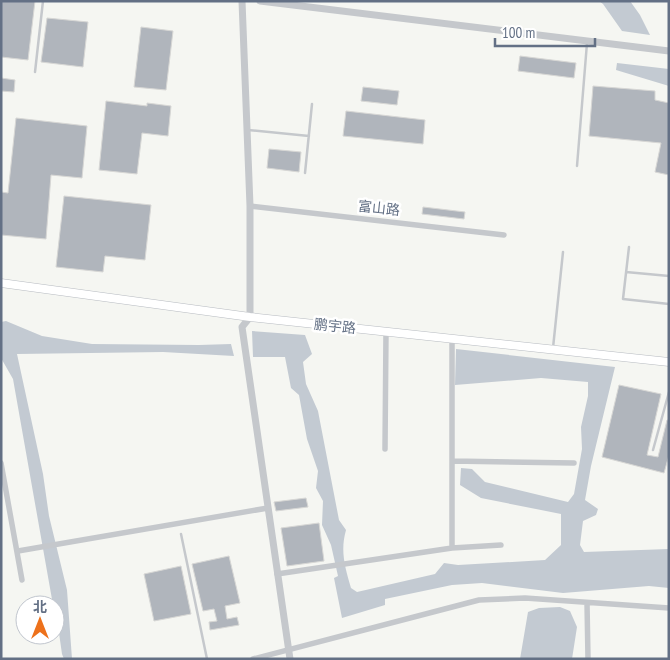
<svg xmlns="http://www.w3.org/2000/svg" width="670" height="660" viewBox="0 0 670 660" font-family="'PT Sans Narrow','Noto Sans SC',sans-serif">
  <style>
    .water { fill: #c3cad2 }
    .building { fill: #b0b5bc; stroke: #d7d7d5 }
    .lines { fill: none; stroke-linecap: round; stroke-linejoin: round }
    .secondary-casing { stroke: #b7bbc1; stroke-width: 9 }
    .service { stroke: #c5c8cc; stroke-width: 2.5 }
    .minor { stroke: #c5c8cc; stroke-width: 5.5 }
    .tertiary { stroke: #c5c8cc; stroke-width: 7 }
    .secondary { stroke: #fff; stroke-width: 8 }
    .labels { text-anchor: middle; dominant-baseline: central; stroke-width: 5; stroke-linejoin: round; paint-order: stroke }
    .street-label { font-size: 14px; fill: #637085; stroke: #fff }
  </style>
  <rect width="100%" height="100%" fill="#f5f6f2"/>
  <path class="water" d="M599 1H630L640 15 650 35 622 31 603 4Z
    M617 63 669 69V86L616 70Z
    M6 321 42 336 92 344 199 345 231 344 234 356 163 352 17 354 43 474 49 516 67 590 72 659H64L62 654 55 605H53L13 379 1 358V322Z
    M252 331 305 335 312 354 303 362 306 384 318 411 339 520 346 530C340 551 345 567 351 588L357 592 435 574 444 563 458 565 545 560 561 545V514L481 498 460 485 461 468 472 469 485 482 568 502 574 494 582 449 581 427 588 396V382L541 378 455 385 456 349 615 367 591 466 585 500 598 509 596 515 583 521 580 545 584 552 669 549V588L649 586 563 593 482 583 452 585 385 599V605L342 618 334 578 338 576 331 545 322 525 323 501 316 488 318 471 307 439 299 395 291 388 285 357H253Z
    M560 607 570 611 577 627 572 659H520L528 612 539 608Z"/>
  <path class="building" d="M1 1H35L28 60 1 57Z
    M47 18 88 22 83 67 41 62Z
    M141 27 173 31 166 90 134 87Z
    M520 56 576 63 574 78 518 71Z
    M1 78 15 80 14 92 1 91Z
    M593 86 655 91V100L669 103V175L655 172 661 143 589 136Z
    M363 87 399 91 397 105 361 101Z
    M106 101 147 106V103L171 106 168 136 142 133 137 174 99 170Z
    M346 111 425 120 423 144 343 136Z
    M16 118 87 126 82 178 51 175 46 239 1 235V192L8 193Z
    M269 149 301 152 299 172 267 168Z
    M64 196 151 205 145 260 105 256 103 272 56 267Z
    M423 207 465 212 464 219 422 214Z
    M619 385 661 394 647 455 658 457 667 420H669V455L664 473 602 457Z
    M306 498 308 507 276 511 274 502Z
    M319 523 324 561 287 566 281 528Z
    M229 556 240 603 225 606 227 619 237 617 239 625 210 630 209 622 217 621 214 609 203 611 192 564Z
    M181 566 191 614 154 621 144 574Z"/>
  <g class="lines">
    <g class="secondary-casing">
      <path id="secondary" d="M1 283 250 317 669 362"/>
    </g>
    <path class="service" d="M35 72 43 1
      M248 130 309 136
      M577 166 587 43
      M305 173 312 104
      M629 247 623 299 669 304
      M626 272 669 276
      M553 348 563 252
      M653 450 669 392
      M181 534 207 659"/>
    <path class="minor" d="M250 206 504 235
      M385 449 386 332
      M452 461 574 463
      M1 463 22 580
      M452 548V339
      M18 551 268 508
      M277 574 452 548 501 545
      M587 603 588 659
      M253 659 479 600 525 598 669 608"/>
    <path class="tertiary" d="M242 1 250 206V317L242 327 290 659
      M260 1 669 51"/>
    <use href="#secondary" class="secondary"/>
  </g>
  <g class="labels">
    <g class="street-label">
      <text transform="translate(379 208) rotate(6)">富山路</text>
      <text transform="translate(335 326) rotate(6)">鹏宇路</text>
    </g>
  </g>
  <rect width="670" height="660" fill="none" stroke="#637085" stroke-width="5"/>
  <g transform="translate(40 620)"><circle r="24" fill="#ffffff" stroke="#c1c6ce"/>
  <path d="M0-4L9 19L0 12L-9 19Z" fill="#ed711b"/>
  <text y="-8" font-size="14" font-weight="bold" text-anchor="middle" fill="#637085">北</text>
  </g>
  <path d="M495 38v8h100v-8" fill="none" stroke="#637085" stroke-width="2.5"/>
  <text x="502" y="38" font-size="15" fill="#637085" stroke="#ffffff" stroke-width="4" paint-order="stroke">100 m</text>
</svg>
